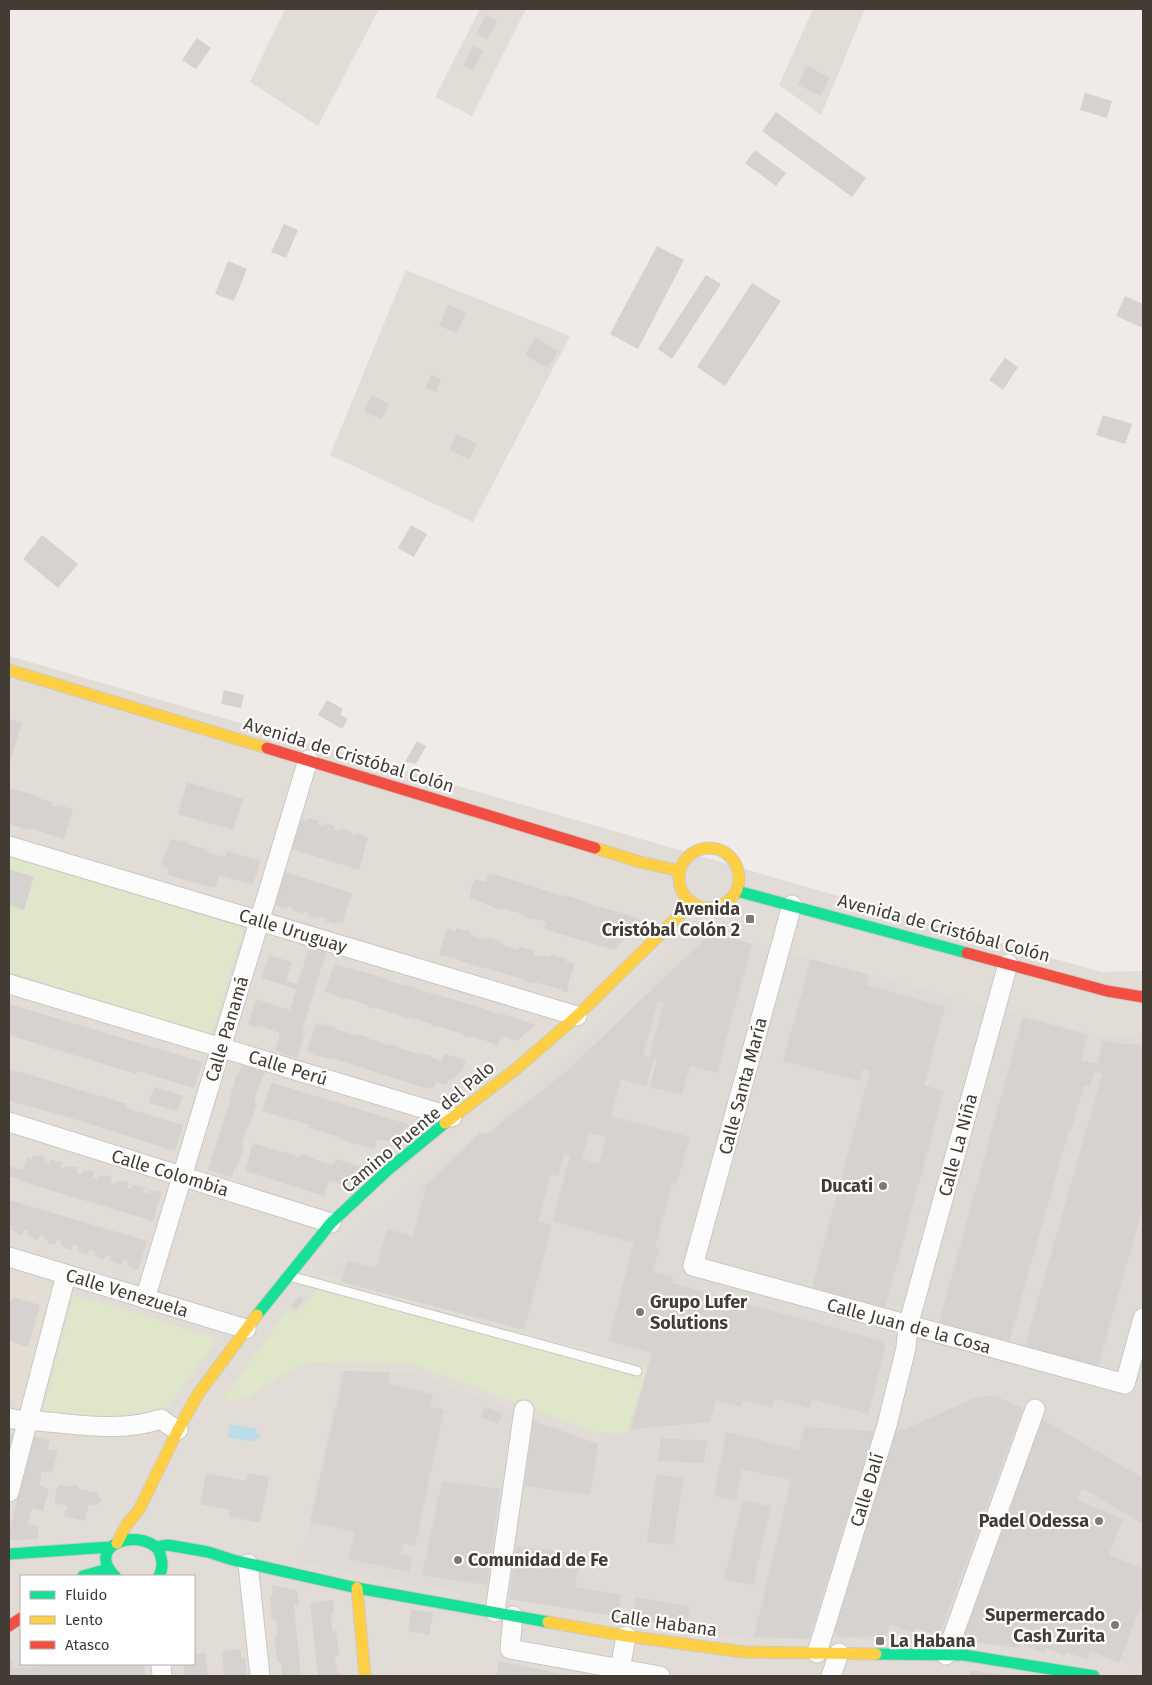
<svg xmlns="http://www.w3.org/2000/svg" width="1152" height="1685" viewBox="0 0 1152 1685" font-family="'Fira Sans',sans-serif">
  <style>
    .residential { fill: #e1dcd5; fill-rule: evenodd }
    .industrial { fill: #dedad6 }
    .education { fill: #e4ddd4 }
    .green { fill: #dfe6c9 }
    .water { fill: #bbdce9 }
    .building { fill: #d6d2cf; fill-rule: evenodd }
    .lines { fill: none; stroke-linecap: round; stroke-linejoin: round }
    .lane-casing { stroke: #cac7c4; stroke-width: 11 }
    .street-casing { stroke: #cac7c4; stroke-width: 21 }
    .fast-casing { stroke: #cfcac2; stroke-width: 13 }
    .slow-casing { stroke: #cfcac2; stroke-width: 13 }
    .jam-casing { stroke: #cfcac2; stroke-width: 13 }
    .lane { stroke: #fcfcfc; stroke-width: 9 }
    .street { stroke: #fcfcfc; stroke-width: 19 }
    .fast { stroke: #16e098; stroke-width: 11 }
    .slow { stroke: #ffcf43; stroke-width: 11 }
    .jam { stroke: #f24e42; stroke-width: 11 }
    .poi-dot { fill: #7f7974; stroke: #fff; stroke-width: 2 }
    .labels { text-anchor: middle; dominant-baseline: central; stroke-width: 4.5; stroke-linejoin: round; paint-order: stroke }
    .street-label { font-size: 18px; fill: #433c35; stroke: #fff }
    .poi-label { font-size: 18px; font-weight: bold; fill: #433c35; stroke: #fff; text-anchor: end }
  </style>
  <rect width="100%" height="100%" fill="#eeebe8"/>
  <path class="residential" d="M285 9H379L318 126 250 82Z
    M480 9H526L472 116 435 97Z
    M813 9H865L821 115 779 85Z
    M406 270 570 336 473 522 330 455Z
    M9 656 1101 972 1143 971V1676H9ZM21 1576H194V1664H21Z"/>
  <path class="industrial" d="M700 930 1023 1015 1098 1036 1143 1037V1666L970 1640 744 1638 358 1574 301 1562 341 1372H412L597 1442 627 1433 647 1365 316 1272 406 1187 488 1132Z
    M21 1634V1664H143L145 1676H9V1643Z"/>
  <path class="education" d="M9 1275 51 1288 19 1403 9 1401Z"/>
  <path class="green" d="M9 854 244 928 211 1035 9 972Z
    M325 1279 647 1369 627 1433 593 1432 414 1364 310 1362 293 1369 248 1397 221 1402 288 1309 297 1314Z
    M74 1295 144 1315 217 1339 181 1390 158 1417 139 1423 41 1417Z"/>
  <path class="water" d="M230 1424 257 1429 256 1434H260L259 1439 255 1438 254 1442 228 1437Z"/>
  <path class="building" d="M486 15 497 21 487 40 476 34Z
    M197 38 211 48 196 69 182 60Z
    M473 46 483 51 473 71 463 66Z
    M806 66 830 77 821 96 798 85Z
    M1085 93 1112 101 1107 118 1080 110Z
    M776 112 866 178 852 197 762 131Z
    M755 150 786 173 776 186 745 163Z
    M284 224 298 230 286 258 271 252Z
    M657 246 684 260 638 349 610 334Z
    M228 261 247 269 234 301 215 294Z
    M706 275 721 284 672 359 658 349Z
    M752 283 781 301 725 386 697 367Z
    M1125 296 1143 304V328L1116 316Z
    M448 305 466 313 457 333 439 326Z
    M535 338 558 351 548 368 525 355Z
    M1005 358 1018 367 1003 390 989 380Z
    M431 375 441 379 436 392 426 388Z
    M371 395 389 404 382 419 364 411Z
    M1103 415 1132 424 1125 444 1096 435Z
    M457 434 477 444 469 459 449 450Z
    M411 525 427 534 414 557 398 548Z
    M42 535 78 564 58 588 23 559Z
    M224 690 244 695 241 708 221 704Z
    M327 700 343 709 340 715 348 719 342 729 318 715Z
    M9 719 22 723 9 764Z
    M417 741 426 746 416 764 405 762Z
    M187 782 243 799 233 830 178 814Z
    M9 788 38 796V798L52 802 51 805 58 807 59 805 73 809 64 839 29 828 28 830 10 824 9 828Z
    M307 818 319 821 318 824 324 826V823L335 826 334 829 340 831 341 828 352 832 351 834 356 836 357 833 368 837 359 870 292 849 301 819 307 821Z
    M170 839 189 842 188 844 207 850 206 852 225 857 227 851 260 861 253 885 219 875 215 888 167 875 169 869 161 866Z
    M9 869 34 877 24 910 9 905Z
    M285 872 352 893 342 923 337 921 336 924 325 921 326 918 320 916 319 919 308 915 309 913 304 911 303 914 292 910 293 908 287 906V909L275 905Z
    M488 874 497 875 563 896 564 895 588 902V904L622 913 636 918 637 917 642 922 614 950 544 929 546 922 534 918V920L525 917 526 915 501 908 500 910 496 909 492 907V906L469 898 474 879 486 882Z
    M447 928 455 931 456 928 464 930 471 932 470 935 487 940V937L495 939 503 942 502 945 518 950 519 947 535 951 534 955 541 957 542 955 550 957 551 954 567 959 566 962 574 964 568 985V992H563L561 989 534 982 533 984 523 981V979L460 961 455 958 439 955Z
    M712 932 752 944 717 1073 690 1066 682 1095 650 1087 657 1059 654 1058 646 1086 621 1079 611 1116 690 1137 676 1185 672 1183 655 1248 659 1249 653 1272 673 1277 672 1283 885 1342 884 1354 868 1414 812 1399 809 1408 775 1399 772 1408 743 1400 741 1407 716 1400 710 1422 631 1429 652 1353 608 1341 634 1243 553 1221 570 1156 564 1154 558 1176 551 1174 538 1221 552 1225 524 1330 341 1282 347 1261 376 1268 387 1229 413 1236 425 1191 421 1190 480 1132 487 1134 573 1066H572ZM658 1001 664 1002 649 1057 643 1055ZM589 1133 606 1137 599 1164 582 1159Z
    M309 947 326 952 302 1031 305 1032 297 1058 275 1051 280 1033 257 1025 256 1028 248 1025 256 999 290 1010 296 989 262 978 269 955 292 962 286 981 298 984Z
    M811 959 869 975 866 985 945 1007 924 1085 944 1091 885 1308 812 1288 870 1071 863 1069 860 1081 783 1061Z
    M334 964 389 979V981L397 983 405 986V984L420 990 476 1006 499 1014 500 1013 536 1025 516 1041 501 1036 498 1047 494 1045 495 1044 471 1036V1038L463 1036V1034L440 1027 439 1028 431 1026 432 1024 408 1017 407 1019 400 1016V1015L376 1008V1009L368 1007 369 1005 345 998 344 999 337 997V996L325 992Z
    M9 1004 202 1062 194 1088 137 1071 136 1074 9 1035Z
    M1023 1017 1088 1035 1081 1060 1097 1064 1103 1040 1122 1044 1143 1045V1207L1098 1367 1025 1346 1102 1074 1095 1072 1090 1087 1084 1085 1071 1131 1069 1130 1009 1342 939 1322Z
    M316 1023 336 1027 335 1029 359 1036 360 1035 368 1037 367 1038 391 1046V1044L399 1047V1048L423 1055V1054L431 1056 430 1057 442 1061 444 1054 466 1060 462 1071 444 1085 436 1082 434 1089 425 1088 331 1058 330 1059 315 1055V1053L307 1051Z
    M242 1065 265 1072 257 1092 254 1103 256 1104 250 1125 248 1124 241 1145 244 1146 237 1167 235 1166 232 1177 208 1170 228 1107 236 1075H238Z
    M9 1070 16 1072 17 1071 127 1104 126 1108 183 1125 175 1151 61 1115 9 1101Z
    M271 1083 276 1084 408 1124 407 1127 392 1142 377 1139 374 1149 341 1140 342 1138 309 1128 310 1125 262 1111Z
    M154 1087 183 1096 177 1111 149 1103Z
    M253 1143 300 1157 301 1154 325 1163 334 1164 336 1159 362 1167 361 1171 346 1186 329 1181 324 1196 245 1171Z
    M38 1155 45 1157 44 1162 49 1164 50 1160 62 1162 60 1168 65 1169 66 1166 78 1167 77 1173 82 1174 83 1170 87 1172 88 1170 95 1172 93 1177 98 1179 99 1175 112 1177 110 1183 115 1184 116 1181 120 1182 121 1180 128 1182 127 1187 132 1189V1185L145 1187 143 1192 148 1194 149 1190 162 1192 153 1221 20 1181V1179L9 1176V1166L23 1170 27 1157 32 1159 33 1156 38 1157Z
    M9 1201 13 1202V1201L147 1241 138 1270 130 1268 131 1266 127 1265 128 1261 123 1260 121 1265 110 1260 111 1256 106 1255 104 1260 98 1258V1256L94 1255 95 1251 89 1250 88 1255 81 1253V1251L77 1250 78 1246 73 1245 72 1250 64 1248 65 1246 60 1245 62 1241 57 1240 55 1245 48 1243V1241L44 1240 45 1236 40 1235 38 1240 31 1238 32 1236 27 1235 28 1231 23 1230 22 1235 15 1233V1231L11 1230 12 1226 9 1225 10 1212 9 1211Z
    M299 1296 304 1299 296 1310 291 1306Z
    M13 1297 40 1305 28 1347 9 1341V1300L12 1301Z
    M344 1371 390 1372 388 1384 433 1394 430 1407 444 1410 415 1546 403 1543 400 1554 412 1557 409 1572 349 1559 355 1532 310 1522Z
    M984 1396H995L1023 1408 939 1636 916 1628 914 1633 889 1625 885 1636 839 1637 834 1630 895 1430 908 1428 972 1399Z
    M485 1407 502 1414 498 1424 481 1417Z
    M1042 1419 1143 1478V1524L1082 1488 1077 1500 1123 1519 1109 1555 1143 1569V1601L1119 1663 1090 1651 1087 1660 1067 1652 1065 1656 1046 1648 1044 1653 1020 1643 1019 1648 962 1640Z
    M533 1421 598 1444 590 1495 525 1486Z
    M804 1427 874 1431 809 1639 754 1637 791 1480 742 1469 736 1500 714 1496 726 1432 799 1450Z
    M9 1433 16 1434 9 1462Z
    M33 1436 50 1440 48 1449 58 1451 52 1473 42 1471 39 1486 49 1489 43 1511 32 1508 28 1524 39 1527 37 1539 9 1540V1533Z
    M661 1438 707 1441 704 1463 658 1461Z
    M206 1473 246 1481 248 1473 269 1477 260 1523 228 1516 230 1510 200 1504Z
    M657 1474 683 1478 673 1545 647 1542Z
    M442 1481 500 1489 487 1585 422 1575Z
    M58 1484 71 1487 76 1484 80 1489 98 1493 101 1501 95 1506 89 1504 85 1521 64 1516 67 1506 54 1503Z
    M743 1501 771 1506 753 1585 724 1580Z
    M516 1546 581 1554 575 1587 621 1595 617 1616 509 1599Z
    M272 1585 297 1590 299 1605H294L301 1676H282L281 1662H277L274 1637H278L276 1620H272L270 1595H273Z
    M635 1597 690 1607 686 1629 632 1619Z
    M333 1600 334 1613 331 1614 332 1631H336L339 1655 335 1656 336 1664 337 1673H341V1676H318L310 1603Z
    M411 1609 433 1613 429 1635 408 1631Z
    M241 1649V1658H245L247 1676H224L222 1651Z
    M205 1653 208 1676H185L183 1664H194V1654Z
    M9 1659H12L13 1669 58 1664H144L145 1676H9Z
    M499 1661 567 1675V1676H496Z
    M971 1670 1002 1675 1001 1676H969Z"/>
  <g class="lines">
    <g class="lane-casing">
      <path id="lane" d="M293 1277 637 1371"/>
    </g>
    <g class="street-casing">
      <path id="street" d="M9 846 577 1016
        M792 905 693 1266 1125 1384 1143 1318
        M9 984 452 1117
        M9 1122 331 1223
        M9 1257 246 1329
        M145 1299 308 760
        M9 1418 28 1422 37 1421C78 1424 121 1433 161 1419L169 1425 178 1430
        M9 1492 66 1275
        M248 1564 260 1676
        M495 1612 524 1410
        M513 1616 510 1649 660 1676
        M817 1653 887 1425 906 1348 908 1326 1008 964
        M946 1655 1035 1409
        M161 1664 162 1676
        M619 1676 626 1636
        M831 1676 839 1653"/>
    </g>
    <g class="fast-casing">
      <path id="fast" d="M737 891 967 953
        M257 1315 331 1223 389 1169 445 1123
        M156 1547 168 1545 208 1552 233 1560 357 1588 548 1622
        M9 1554 110 1547
        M83 1576 108 1569
        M115 1576C85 1546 136 1527 158 1549 162 1557 164 1568 159 1576
        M876 1654 964 1655 1094 1676"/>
    </g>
    <g class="slow-casing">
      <path id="slow" d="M9 670 267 748
        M595 848 640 862 680 871
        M679 878a30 30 0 1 1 60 0a30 30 0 1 1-60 0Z
        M445 1123 516 1069 577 1016 692 903
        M117 1543 127 1524 139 1510 178 1430 198 1394 257 1315
        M357 1588 365 1676
        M548 1622 626 1636 744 1652 876 1654"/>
    </g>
    <g class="jam-casing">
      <path id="jam" d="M267 748 595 848
        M967 953 1107 991 1143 997
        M9 1626 21 1618"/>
    </g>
    <use href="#lane" class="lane"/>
    <use href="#street" class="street"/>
    <use href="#fast" class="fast"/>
    <use href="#slow" class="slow"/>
    <use href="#jam" class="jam"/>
  </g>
  <g class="poi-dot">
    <rect x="745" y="914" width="10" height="10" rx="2.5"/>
    <circle cx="883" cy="1186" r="5"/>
    <circle cx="640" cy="1312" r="5"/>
    <circle cx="1099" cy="1521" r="5"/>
    <circle cx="458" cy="1560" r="5"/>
    <circle cx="1115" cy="1625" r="5"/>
    <rect x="875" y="1636" width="10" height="10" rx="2.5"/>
  </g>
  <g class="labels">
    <g class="street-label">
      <text transform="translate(349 755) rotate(17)">Avenida de Cristóbal Colón</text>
      <text transform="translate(944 928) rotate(15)">Avenida de Cristóbal Colón</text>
      <text transform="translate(293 931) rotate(17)">Calle Uruguay</text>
      <text transform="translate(227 1029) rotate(-73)">Calle Panamá</text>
      <text transform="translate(288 1068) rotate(17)">Calle Perú</text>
      <text transform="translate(743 1086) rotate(-75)">Calle Santa María</text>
      <text transform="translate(418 1127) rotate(-40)">Camino Puente del Palo</text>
      <text transform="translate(958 1145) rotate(-75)">Calle La Niña</text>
      <text transform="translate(170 1173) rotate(17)">Calle Colombia</text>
      <text transform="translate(127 1293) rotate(17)">Calle Venezuela</text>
      <text transform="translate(909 1326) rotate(15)">Calle Juan de la Cosa</text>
      <text transform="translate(867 1490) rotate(-73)">Calle Dalí</text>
      <text transform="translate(664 1623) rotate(8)">Calle Habana</text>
    </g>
    <g class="poi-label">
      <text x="740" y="909">Avenida<tspan x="740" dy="21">Cristóbal Colón 2</tspan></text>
      <text x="873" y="1186">Ducati</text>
      <text x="650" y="1302" text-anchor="start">Grupo Lufer<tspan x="650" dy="21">Solutions</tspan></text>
      <text x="1089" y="1521">Padel Odessa</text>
      <text x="468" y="1560" text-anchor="start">Comunidad de Fe</text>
      <text x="1105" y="1615">Supermercado<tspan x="1105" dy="21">Cash Zurita</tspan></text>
      <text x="890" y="1641" text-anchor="start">La Habana</text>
    </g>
  </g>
  <rect width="1152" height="1685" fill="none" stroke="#433c35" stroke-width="20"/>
  <rect x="20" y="1575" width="175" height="90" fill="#ffffff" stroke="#b4b1ae"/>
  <rect x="30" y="1591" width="25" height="8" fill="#16e098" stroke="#b4b1ae"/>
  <text x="65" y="1600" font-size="15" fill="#433c35">Fluido</text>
  <rect x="30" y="1616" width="25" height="8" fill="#ffcf43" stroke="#b4b1ae"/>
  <text x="65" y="1625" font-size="15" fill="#433c35">Lento</text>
  <rect x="30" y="1641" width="25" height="8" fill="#f24e42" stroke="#b4b1ae"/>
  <text x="65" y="1650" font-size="15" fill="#433c35">Atasco</text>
</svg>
